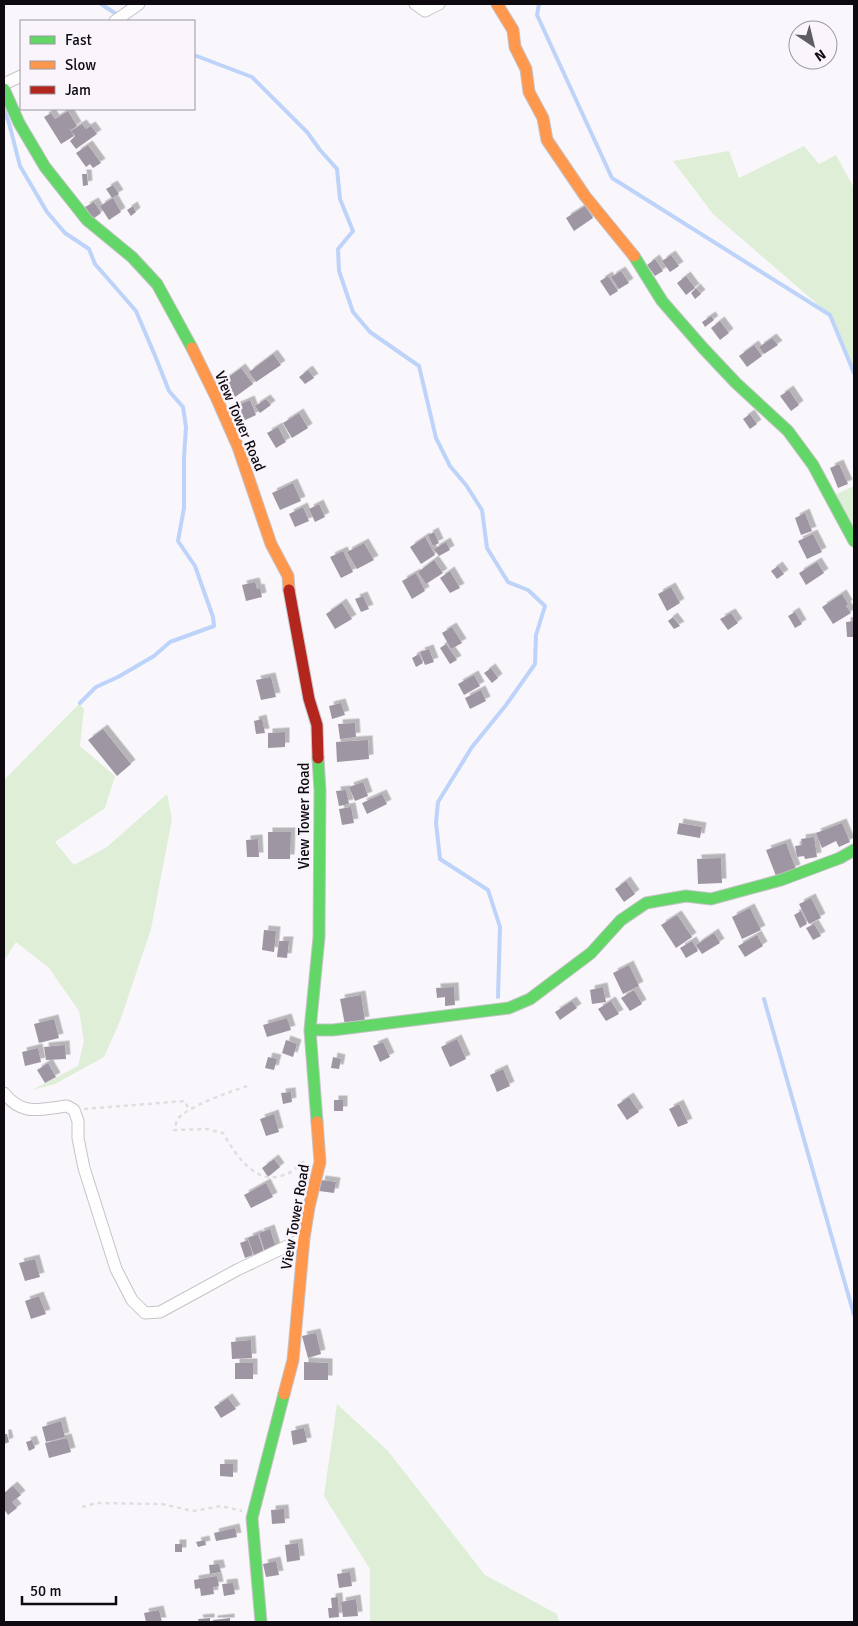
<svg xmlns="http://www.w3.org/2000/svg" width="858" height="1626" viewBox="0 0 858 1626" font-family="Signika,sans-serif">
  <style>
    .green { fill: #dfeed7 }
    .lines { fill: none; stroke-linecap: round; stroke-linejoin: round }
    .stream { stroke: #bed3fa; stroke-width: 4 }
    .building { fill: #9f96a3; filter: url(#shadow) }
    .street-casing { stroke: #c6c3c8; stroke-width: 13 }
    .fast-casing { stroke: #c6c3c8; stroke-width: 13 }
    .slow-casing { stroke: #c6c3c8; stroke-width: 13 }
    .jam-casing { stroke: #c6c3c8; stroke-width: 13 }
    .path { stroke: #e0dee0; stroke-width: 2.5; stroke-dasharray: 4 4; stroke-linecap: butt }
    .street { stroke: #fefefe; stroke-width: 11 }
    .fast { stroke: #63d668; stroke-width: 11 }
    .slow { stroke: #ff974d; stroke-width: 11 }
    .jam { stroke: #b3261e; stroke-width: 11 }
    .labels { text-anchor: middle; dominant-baseline: central; stroke-width: 5; stroke-linejoin: round; paint-order: stroke }
    .street-label { font-size: 15px; fill: #0e0a10; stroke: #faf5fd }
  </style>
  <defs>
    <filter id="shadow"><feDropShadow dx="4.5" dy="-4.5" stdDeviation="0" flood-color="#0004"/></filter>
  </defs>
  <rect width="100%" height="100%" fill="#f9f7fb"/>
  <path class="green" d="M804 146 819 164 836 155 854 188V373L830 315 713 214 673 161 729 151 739 178Z
    M854 486V541L830 497Z
    M79 704 84 709 80 746 115 776 105 808 55 842 74 865 107 847 167 794 172 819 151 929 120 1021 104 1057 55 1084 32 1090 78 1066 84 1041 79 1011 49 968 16 942 4 961V780Z
    M337 1404 388 1451 485 1575 557 1614 559 1622H370V1569L324 1496Z"/>
  <g class="lines">
    <path class="stream" d="M101 4 127 21
      M539 4 537 15 612 178 830 315 854 373
      M194 55 252 77 307 132 320 150 337 169 340 199 353 231 338 249 339 271 353 312 370 332 419 366 436 438 450 466 466 485 482 510 487 548 508 582 528 590 545 606 536 635 535 664 506 705 472 747 438 802 436 823 440 859 488 890 500 927 498 997
      M4 110 9 123 20 166 47 212 65 233 89 249 95 264 136 311 156 358 169 391 183 407 186 427 184 458V508L178 541 195 566 213 617 214 626 170 642 154 656 118 677 96 687 80 703
      M764 999 854 1315"/>
  </g>
  <path class="building" d="M68 111 77 126 71 130 69 128 74 136 61 144 44 117 51 113 55 119Z
    M82 124 86 129 91 126 97 134 76 149 70 141 75 136 71 131Z
    M88 145 101 163 93 168 90 164 86 167 76 153Z
    M82 174H87L88 185 83 186Z
    M113 185 119 194 112 198 106 189Z
    M113 198 121 212 109 220 100 206Z
    M94 202 101 213 93 219 85 207Z
    M133 206 136 212 131 216 127 210Z
    M585 206 593 218 574 231 566 218Z
    M671 255 679 266 670 272 662 261Z
    M655 259 663 271 655 276 647 265Z
    M621 271 629 283 619 289 611 277Z
    M608 276 618 291 610 296 600 281Z
    M686 276 695 288 686 295 677 283Z
    M696 288 701 294 695 299 691 293Z
    M711 316 714 320 705 327 702 322Z
    M720 321 729 333 720 340 711 328Z
    M772 338 778 345 764 354 759 347Z
    M754 345 762 356 747 367 739 356Z
    M273 354 281 365 256 382 249 372Z
    M241 368 253 384 231 400 219 384Z
    M308 370 314 378 305 384 299 377Z
    M789 390 799 405 791 411 780 396Z
    M266 399 271 405 260 413 255 406Z
    M250 400 256 415 241 422 234 407Z
    M299 413 308 428 292 438 283 423Z
    M750 414 757 424 750 429 743 419Z
    M278 427 286 442 276 448 267 433Z
    M839 464 848 484 838 488 830 468Z
    M293 483 301 501 280 510 272 493Z
    M319 504 325 517 315 522 309 509Z
    M303 507 309 521 295 527 289 514Z
    M805 513 812 531 801 535 795 518Z
    M434 532 439 543 433 546 428 535Z
    M813 534 822 552 807 559 798 541Z
    M425 537 435 555 421 564 410 547Z
    M446 542 450 550 439 556 434 549Z
    M364 543 374 560 357 569 347 552Z
    M343 551 353 572 341 578 330 557Z
    M434 560 443 573 426 584 418 572Z
    M817 562 824 573 806 585 799 573Z
    M778 566 784 574 777 579 771 571Z
    M450 571 460 588 450 593 440 578Z
    M416 573 425 591 412 599 402 581Z
    M255 582 257 589 260 588 262 597 246 601 242 585Z
    M671 587 680 603 667 611 658 594Z
    M842 594 848 604 846 606 851 613 833 624 822 607Z
    M363 596 369 609 361 612 355 599Z
    M342 603 352 619 335 629 326 614Z
    M795 612 802 624 795 628 788 616Z
    M731 613 738 623 728 630 720 619Z
    M673 617 680 626 674 629 668 621Z
    M854 621V637H847L846 622Z
    M452 627 462 643 451 649 442 633Z
    M446 644 457 660 450 664 440 648Z
    M429 649 434 662 425 665 420 652Z
    M419 654 423 663 416 667 412 658Z
    M491 668 498 678 492 683 484 673Z
    M474 675 480 686 464 695 458 684Z
    M271 677 276 697 261 700 256 680Z
    M481 690 486 701 470 709 465 698Z
    M341 703 345 715 332 719 329 706Z
    M262 719 265 733 256 734 254 721Z
    M355 723 356 737 340 739 338 724Z
    M103 729 131 764 117 776 88 740Z
    M285 732V747L268 748V733Z
    M368 740 369 759 337 762 336 742Z
    M363 782 368 796 355 801 349 787Z
    M346 790 349 804 339 806 336 791Z
    M382 794 387 804 367 814 362 803Z
    M351 807 354 823 342 825 339 809Z
    M679 823 702 827 700 838 677 834Z
    M842 823 850 842 839 847 836 841 822 848 816 833Z
    M268 832H291L290 859H268Z
    M814 837 817 857 805 859 804 856 797 857 795 846 802 845 801 839Z
    M258 839 259 857H247L246 840Z
    M786 843 796 869 776 876 766 850Z
    M721 858 722 883 698 884 697 859Z
    M626 881 635 894 624 902 615 889Z
    M811 898 821 918 809 924 799 904Z
    M750 908 761 930 742 939 732 917Z
    M801 911 807 924 800 928 794 915Z
    M677 915 692 937 676 948 661 925Z
    M814 924 821 936 813 940 806 928Z
    M264 930 276 931 274 952 262 950Z
    M714 933 720 943 702 954 696 945Z
    M757 935 763 946 745 957 738 946Z
    M279 941H289L287 958 277 957Z
    M692 941 698 951 686 958 680 948Z
    M629 965 639 986 623 994 613 973Z
    M454 987 455 1005 445 1006V997L437 998 436 988Z
    M603 987 606 1002 592 1004 590 990Z
    M634 990 642 1004 630 1011 621 998Z
    M361 995 365 1021 345 1025 340 999Z
    M572 1001 577 1008 560 1020 555 1012Z
    M611 1001 619 1014 606 1021 598 1009Z
    M287 1018 291 1030 267 1037 263 1025Z
    M54 1019 59 1038 39 1043 34 1024Z
    M457 1039 466 1059 450 1067 441 1047Z
    M286 1040 297 1044 293 1057 282 1053Z
    M383 1042 390 1057 380 1062 373 1046Z
    M65 1045 66 1059 46 1060 44 1047Z
    M38 1048 41 1062 25 1066 22 1052Z
    M268 1057 277 1059 274 1070 265 1068Z
    M333 1057 341 1059 339 1069 331 1068Z
    M48 1063 56 1077 45 1083 37 1070Z
    M503 1069 510 1086 497 1092 490 1075Z
    M291 1092 292 1102 283 1104 281 1093Z
    M629 1097 639 1112 627 1120 617 1105Z
    M334 1100H343V1111H334Z
    M679 1104 688 1123 678 1127 669 1109Z
    M274 1114 279 1132 266 1136 260 1119Z
    M274 1159 280 1167 268 1177 262 1168Z
    M321 1180 336 1182 334 1193 319 1191Z
    M266 1183 273 1197 251 1208 244 1195Z
    M270 1229 276 1248 265 1252 259 1233Z
    M258 1234 264 1252 254 1256 248 1238Z
    M248 1240 253 1255 245 1258 240 1243Z
    M35 1259 40 1277 25 1281 19 1263Z
    M39 1296 46 1314 31 1319 25 1301Z
    M316 1333 321 1354 308 1358 302 1336Z
    M251 1340 252 1358 232 1359 231 1342Z
    M304 1362 328 1363V1380H304Z
    M235 1363H253V1379H235Z
    M228 1398 236 1409 221 1418 214 1407Z
    M61 1421 65 1437 46 1442 42 1427Z
    M304 1428 307 1442 293 1445 291 1431Z
    M4 1434H7L9 1442 4 1444Z
    M67 1438 71 1452 49 1458 45 1443Z
    M32 1440 35 1448 29 1451 26 1442Z
    M220 1464H233V1477L220 1476Z
    M13 1486 21 1495 12 1502 17 1508 8 1515 4 1509V1493Z
    M284 1509 285 1523 272 1524 271 1510Z
    M235 1528 237 1537 216 1541 214 1533Z
    M205 1540 206 1545 198 1547 196 1542Z
    M298 1543 300 1560 287 1562 285 1545Z
    M175 1544H182V1552H175Z
    M276 1561 279 1575 266 1577 263 1564Z
    M219 1564 221 1572 210 1574 209 1565Z
    M350 1572 352 1586 339 1588 337 1574Z
    M217 1576 219 1586 213 1587 214 1594 201 1596 200 1588 195 1589 194 1580Z
    M233 1583 235 1594 224 1596 222 1584Z
    M338 1597 339 1617 329 1618 328 1608H332L331 1598Z
    M356 1599 358 1616 343 1617 341 1602Z
    M159 1610 162 1622H146L144 1613Z
    M210 1618V1622H199L198 1619Z
    M230 1618V1622H213V1620Z"/>
  <g class="lines">
    <g class="street-casing">
      <path id="street" d="M415 4 425 11 439 4
        M115 21 139 4
        M4 84 21 76
        M4 1093C23 1117 40 1109 67 1106L74 1110 78 1121V1138L84 1168 116 1269 132 1300 145 1313 160 1312 237 1270 304 1238"/>
    </g>
    <g class="fast-casing">
      <path id="fast" d="M4 89 19 123 45 167 87 220 132 257 157 284 192 348
        M634 256 662 301 703 348 736 383 788 431 813 465 854 541
        M310 1030H333L509 1008 530 999 591 953 621 920 646 903 686 896 711 899 781 880 840 858 854 850
        M317 1122 310 1030 319 937 320 791 318 758
        M261 1622 252 1518 284 1394"/>
    </g>
    <g class="slow-casing">
      <path id="slow" d="M497 4 513 30 515 47 526 69 529 92 543 118 547 140 585 196 634 256
        M192 348 216 397 238 447 271 544 288 576 289 590
        M284 1394 293 1360 304 1238 309 1207 320 1162 317 1122"/>
    </g>
    <g class="jam-casing">
      <path id="jam" d="M289 590 309 699 317 725 318 758"/>
    </g>
    <path class="path" d="M247 1086C232 1091 186 1107 178 1119 176 1122 175 1127 174 1130L207 1129 223 1133C235 1154 255 1186 284 1175 292 1173 300 1164 306 1160
      M84 1109 185 1101 188 1108 193 1109
      M82 1507 96 1503 162 1504 193 1511 221 1506 242 1511"/>
    <use href="#street" class="street"/>
    <use href="#fast" class="fast"/>
    <use href="#slow" class="slow"/>
    <use href="#jam" class="jam"/>
  </g>
  <g class="labels">
    <g class="street-label">
      <text transform="translate(240 421) rotate(67)">View Tower Road</text>
      <text transform="translate(304 816) rotate(-90)">View Tower Road</text>
      <text transform="translate(295 1217) rotate(-80)">View Tower Road</text>
    </g>
  </g>
  <rect width="858" height="1626" fill="none" stroke="#0e0a10" stroke-width="10"/>
  <rect x="20" y="20" width="175" height="90" fill="#faf5fd" stroke="#9c979e"/>
  <rect x="30" y="36" width="25" height="8" fill="#63d668" stroke="#9c979e"/>
  <text x="65" y="45" font-size="15" fill="#0e0a10">Fast</text>
  <rect x="30" y="61" width="25" height="8" fill="#ff974d" stroke="#9c979e"/>
  <text x="65" y="70" font-size="15" fill="#0e0a10">Slow</text>
  <rect x="30" y="86" width="25" height="8" fill="#b3261e" stroke="#9c979e"/>
  <text x="65" y="95" font-size="15" fill="#0e0a10">Jam</text>
  <g transform="translate(813 45) rotate(145)"><circle r="24" fill="#faf5fd" stroke="#9c979e"/>
  <path d="M0-4L9 19L0 12L-9 19Z" fill="#605d62"/>
  <text y="-8" font-size="14" font-weight="bold" text-anchor="middle" fill="#0e0a10">N</text>
  </g>
  <path d="M22 1596v8h94v-8" fill="none" stroke="#0e0a10" stroke-width="2.5"/>
  <text x="30" y="1596" font-size="15" fill="#0e0a10" stroke="#faf5fd" stroke-width="4" paint-order="stroke">50 m</text>
</svg>
